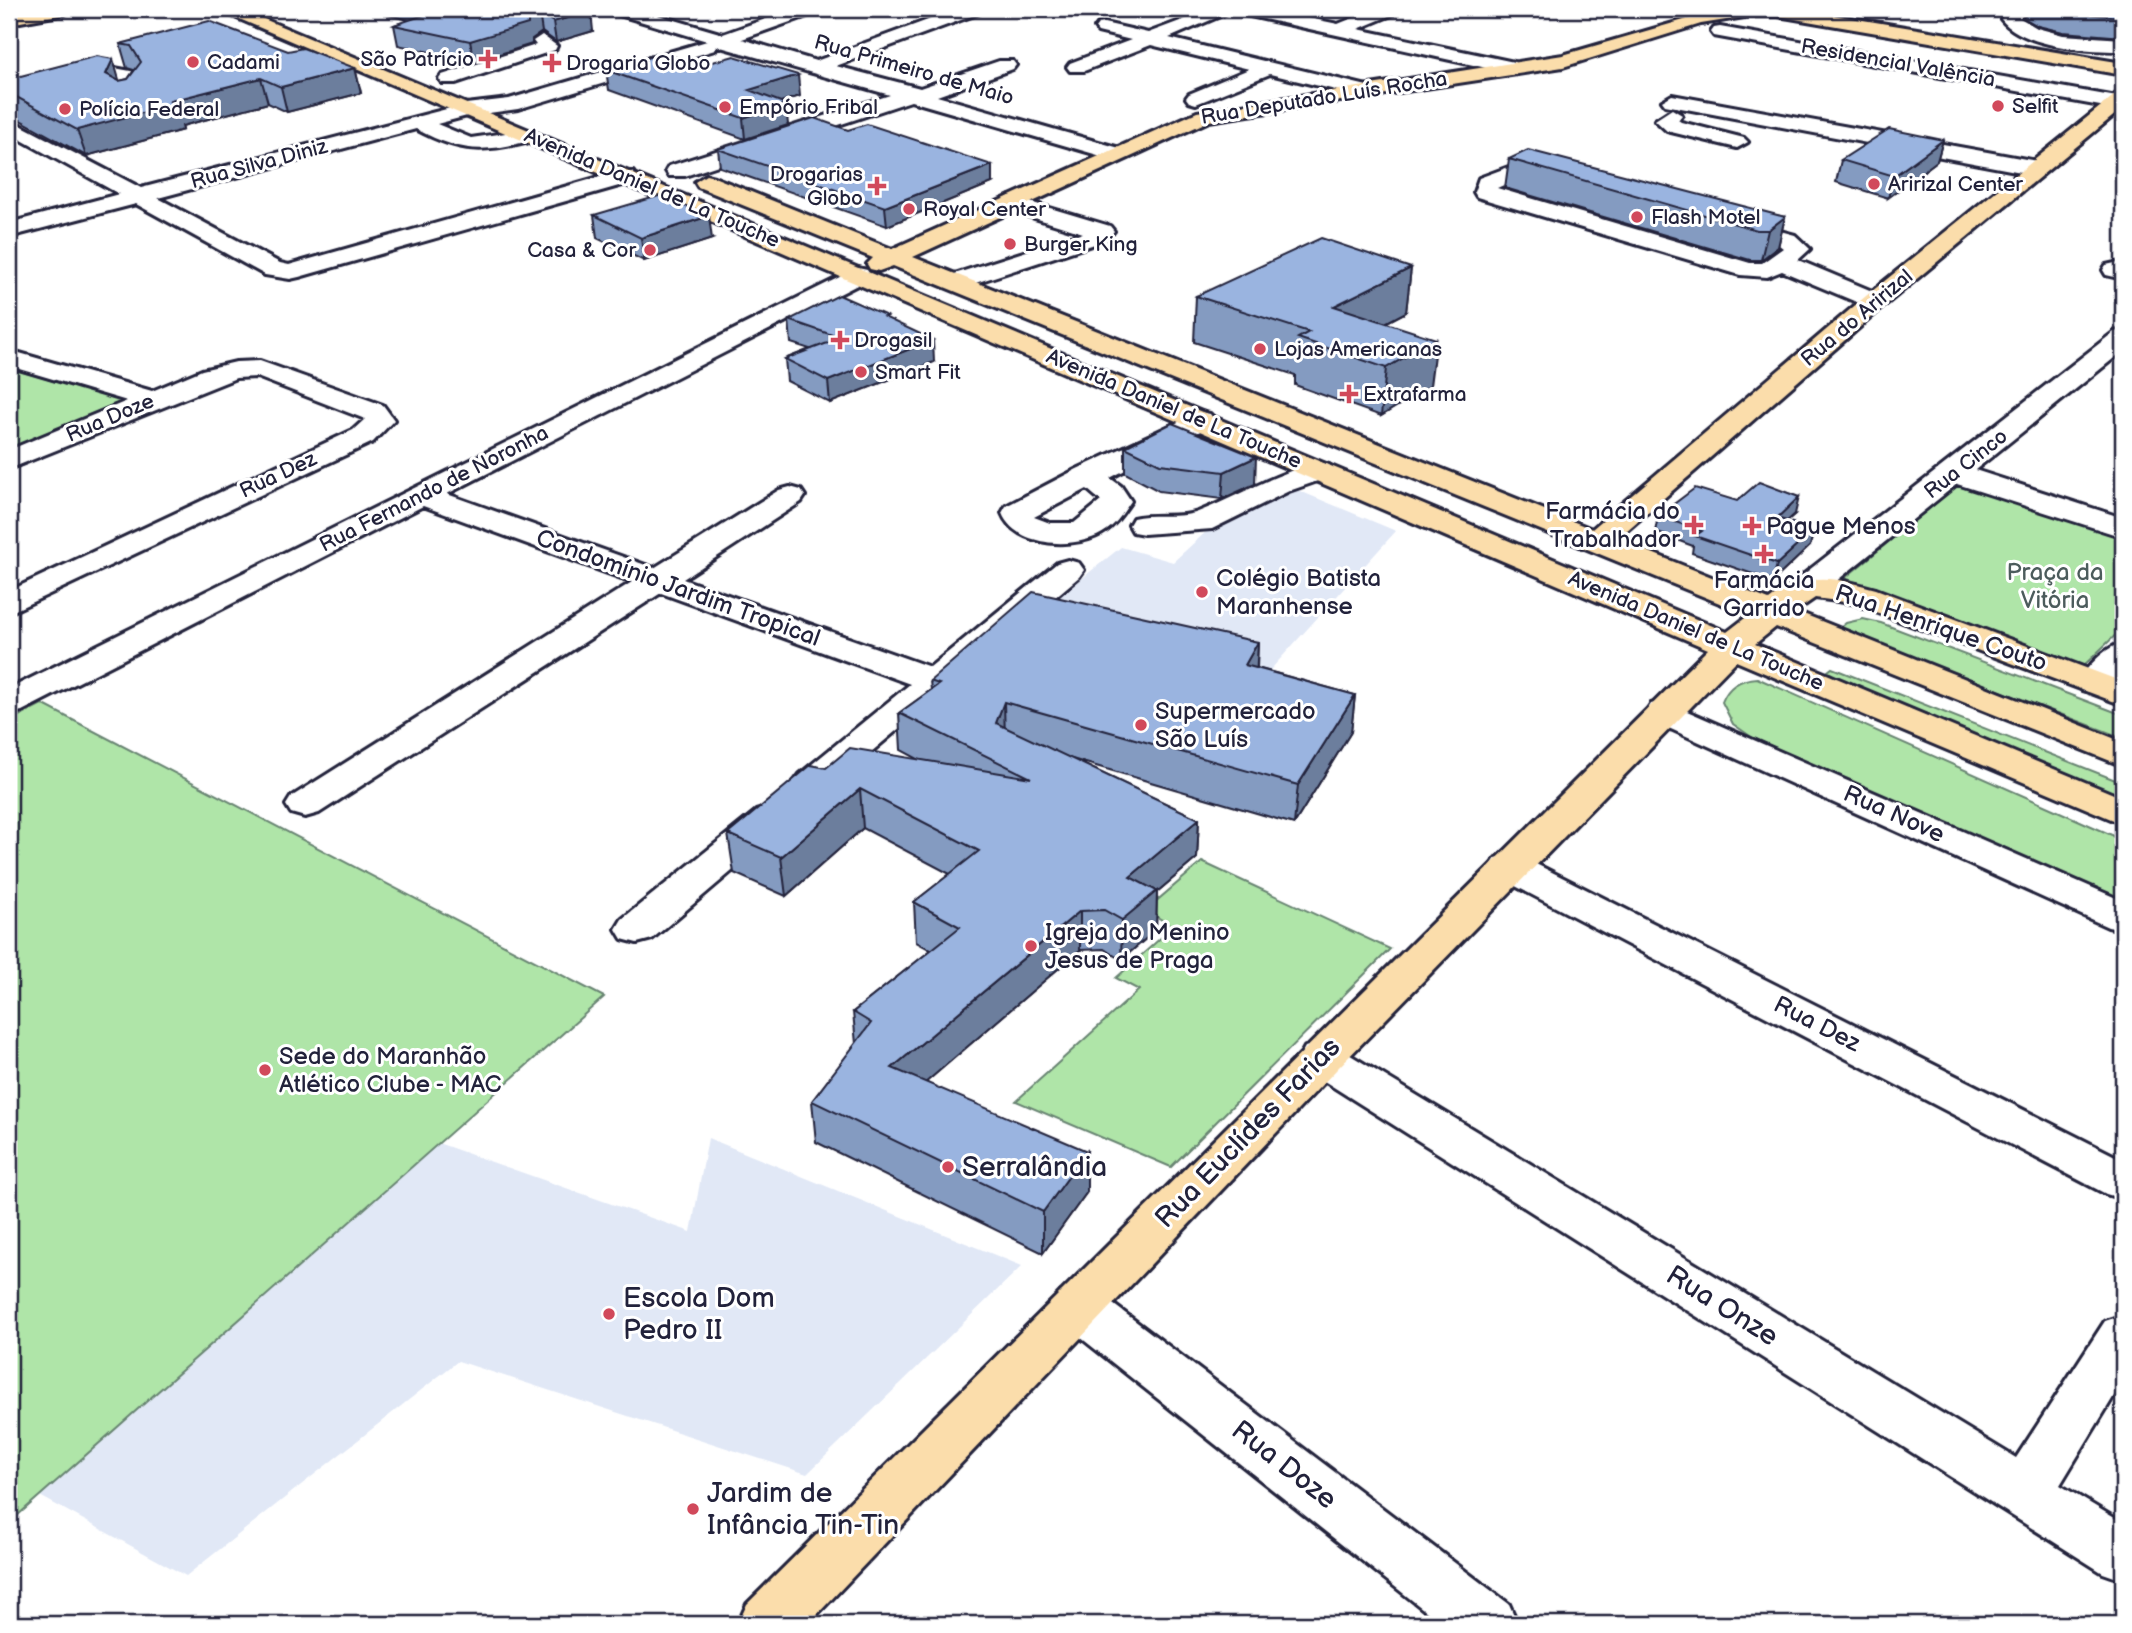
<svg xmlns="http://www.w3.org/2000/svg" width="2132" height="1633" viewBox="0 0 2132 1633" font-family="'Balsamiq Sans',sans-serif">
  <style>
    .built { fill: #e1e8f6 }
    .green { fill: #afe5a8; stroke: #688472; stroke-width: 2 }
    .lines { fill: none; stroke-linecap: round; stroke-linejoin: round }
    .minor-casing { stroke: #22223b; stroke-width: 6 }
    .major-casing { stroke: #22223b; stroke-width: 6 }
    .minor { fill: #fff; fill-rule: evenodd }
    .major { fill: #fbddab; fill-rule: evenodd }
    .wall { fill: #849bc1; stroke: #22223b; stroke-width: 2 }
    .shaded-wall { fill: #6c7e9d; stroke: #22223b; stroke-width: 2 }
    .building { fill: #9ab4e0; stroke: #22223b; stroke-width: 2 }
    .poi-dot { fill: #d1495b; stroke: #fff; stroke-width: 2.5 }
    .labels { text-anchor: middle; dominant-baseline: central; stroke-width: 6; stroke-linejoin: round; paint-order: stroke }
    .far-poi-label { font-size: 21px; fill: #22223b; stroke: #fff; text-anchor: start }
    .far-street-label { font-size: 21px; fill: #22223b; stroke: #fff }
    .poi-label { font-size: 24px; fill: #22223b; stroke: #fff; text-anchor: start }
    .park-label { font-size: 24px; fill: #4c5c5c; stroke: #fff }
    .street-label { font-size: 24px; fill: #22223b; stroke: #fff }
    .near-street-label { font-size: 28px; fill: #22223b; stroke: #fff }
    .near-poi-label { font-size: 28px; fill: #22223b; stroke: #fff; text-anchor: start }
  </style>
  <rect width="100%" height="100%" fill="#fff"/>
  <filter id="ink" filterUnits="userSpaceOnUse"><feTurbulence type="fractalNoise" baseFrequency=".0143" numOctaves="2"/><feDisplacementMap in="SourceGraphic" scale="14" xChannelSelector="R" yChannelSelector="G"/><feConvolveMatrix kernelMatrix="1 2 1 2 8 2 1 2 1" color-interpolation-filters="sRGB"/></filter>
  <g filter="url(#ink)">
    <path class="built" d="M1266 477 1396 531 1262 679 1030 620 1121 547 1173 562Z
      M708 1138 1022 1266 807 1474 458 1361 186 1576 40 1496 438 1143 691 1232Z"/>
    <path class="green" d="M9 368 130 403 9 454Z
      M1961 482 2123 536V628L2080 669 1845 578Z
      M1863 619 1881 623 2123 715V738L1839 629 1846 623Z
      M1832 668 2123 783V798L1836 678 1828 671Z
      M1757 678 2123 840V903L1753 738 1733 724 1722 702C1728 686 1740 679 1757 678Z
      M42 704 604 997 9 1523V721Z
      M1202 862 1390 949 1171 1167 1016 1101 1139 990 1116 978 1173 927 1146 910Z"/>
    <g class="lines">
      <g class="minor-casing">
        <path id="minor" d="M610 9H637L723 34 794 9H819L816 13 742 39 816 61 958 9H983L980 13 836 66 920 88 999 61H1013L1016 65 1013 69 937 96 1123 149 1126 154 1115 160 911 101 685 176H669L666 171 669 166 890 95 717 46 715 50 518 109 467 116 437 124 471 138 526 130 533 132 536 136 533 140C484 153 461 153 416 129L158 198 280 263 289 265 617 172H633L636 177 633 182 299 277 290 279 265 275 136 204 9 237V223L119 194 9 133V119L141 188 466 104 509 99 707 41 613 13Z
          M1212 9H1224L1227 13 1169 38 1367 86 1370 90 1360 96 1270 74 1196 104 1189 102 1186 98 1189 94 1249 69 1151 45 1084 71H1070L1067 67 1070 63 1131 40 1098 32 1095 28 1098 24 1104 23 1148 33Z
          M1232 9H1265L1338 24 1375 9H1399L1396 13 1358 29 1514 62 1524 68 1514 74 1241 14Z
          M2007 9H2030L2020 18 2037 28 2063 35 2123 39V51C2090 51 2023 48 2001 19Z
          M1720 27 2117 97 2123 99V107L2117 109 1714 36 1711 32 1714 28Z
          M542 35 557 46 555 50 456 83H442L439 79 442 75 536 45 533 41Z
          M104 66 136 72 145 86 133 102 126 104 116 98 125 86 122 81 104 78 68 87 58 81 61 77Z
          M1672 95 2037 161 2048 168 2037 175 1665 105 1662 101Z
          M1672 109 1682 115 1678 120 1681 122 1744 138 1748 142 1737 148 1667 131 1655 120Z
          M1522 162 1795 235 1810 249 1798 260 1884 296 1888 301 1884 306H1866L1782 271 1767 277 1740 275 1477 197 1474 192 1479 178ZM1524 176 1779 245 1783 248 1762 263H1750L1497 188Z
          M1010 196 1110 226 1114 231 1107 240 963 287H945L942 282 945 277 1083 233 1002 208 999 203Z
          M2115 263 2123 265V279L2106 275 2103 270 2106 265Z
          M858 268 867 270 870 275 867 280 447 494 654 568 779 490 790 487 801 490 805 496 801 502 683 579 930 667 1057 563 1068 560 1079 563 1084 570 1079 577 826 790 813 793 800 790 794 782 800 774 910 684 661 593 319 813 305 817 291 813 286 805 291 797 632 582 423 506 22 711 9 714V689Z
          M2123 330V351L1975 470 2123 518V537L1957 484 1819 595 1807 598 1795 595 1791 588 1795 581 2114 332Z
          M9 350 152 391 202 370 236 362 260 361 383 405 394 420 373 442 9 613V591L353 430 365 419 257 377 236 378 9 469V450L127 401 9 366Z
          M1200 412 1210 414 1214 420 1210 426 1110 478 1121 486 1131 501C1124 511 1117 523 1107 530 1079 551 1015 548 1002 513L1006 506 1077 469ZM1087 489 1101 501 1074 523H1050L1034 517Z
          M1319 462 1329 465 1334 471 1329 477 1289 491 1212 529 1144 534 1133 532 1129 525 1133 518C1154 513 1179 519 1198 512 1239 496 1276 473 1319 462Z
          M2123 643V673C2109 687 2103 696 2082 690L2076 683C2088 667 2104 647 2123 643Z
          M1664 701 2123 901V930L2108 927 1651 720 1646 712 1651 704Z
          M770 807 784 811 789 819 784 827 652 939 637 943 622 939 616 929 622 919 756 811Z
          M1510 854 1524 858 2123 1160V1199L2106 1194 1496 876 1490 867 1496 858Z
          M1321 1042 1337 1047 2016 1458 2105 1321 2123 1315V1381L2060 1485 2123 1523V1580L2103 1573 1305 1069 1299 1058 1305 1047Z
          M1079 1286 1097 1292 1509 1604 1518 1624H1442L1061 1322 1053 1307 1061 1292Z"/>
      </g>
      <g class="major-casing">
        <path id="major" d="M36 9H74L65 14 9 24V14Z
          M216 9H240L1727 632 1749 615 893 266 879 271 870 269 867 264 873 258 698 187 695 182 706 175 714 177 892 249 1197 112 1563 55 1722 9H1796L2123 63V75L1778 16H1751L1701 24 1563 67 1209 121 913 257 1592 529 1866 296 2116 94 2123 92V108L1884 306 1617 539 1769 600C1807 570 1832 577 1876 589L2123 682V705L1852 603 1815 598 1796 611 2123 742V766L1776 627 1755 644 2123 798V824L1736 661 1337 1069 808 1624H738L747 1604 1708 649Z"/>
      </g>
      <use href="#minor" class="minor"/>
      <use href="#major" class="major"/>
    </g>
    <path class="wall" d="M363 9H583L593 31 556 42 542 32 532 39V44L474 62 398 45 394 25 409 20Z
      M2027 9H2123V37L2063 32 2038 26 2024 18Z
      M120 44 288 51 355 68 361 93 287 112 268 103 182 126 183 130 86 156 9 114V79L120 81 128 79 134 70 127 68Z
      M606 70 800 96 780 102 788 125 745 139 609 90Z
      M1943 140 1937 161 1888 198 1836 182 1841 160Z
      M718 149 992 183 887 226 720 167Z
      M1509 159 1785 217 1778 247 1761 260H1750L1505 188Z
      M594 215 712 239 644 261 597 238Z
      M1411 268 1406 312 1385 323 1430 386 1381 416 1295 385V375L1194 342 1196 296Z
      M887 319 934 362 830 403 787 381 785 359 810 349 791 343 789 320Z
      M1172 423 1255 484 1222 499 1159 491 1125 473V447Z
      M1737 501 1795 514 1786 521 1810 546 1773 581 1692 553 1693 546 1655 532 1658 516Z
      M1258 642 1257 668 1355 695 1351 732 1294 824 1072 759 1199 819 1197 858 1157 892 1156 930 1121 960 1104 949 1080 950 926 1082 1087 1192 1043 1253 816 1142 812 1101 856 1044 853 1012 931 950 916 942 914 902 950 874 863 828 786 896 734 873 728 834 826 768 920 760 901 750 899 713 931 690 930 681Z"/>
    <path class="shaded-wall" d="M591 11 593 31 556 42 553 22Z
      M539 12 542 32 532 39V44L474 62 470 41 528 19Z
      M113 59 120 83 106 74Z
      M355 68 361 93 287 112 281 87Z
      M798 75 800 96 751 111 749 90Z
      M261 78 268 103 182 126 183 130 86 156 77 130 170 101Z
      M786 104 788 125 745 139 743 118Z
      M1943 140 1937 161 1888 198 1894 176Z
      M992 165V183L887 226 885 207Z
      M709 216 712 239 644 261 641 238Z
      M1785 217 1778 247 1761 260 1768 230Z
      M1411 268 1406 312 1334 350V306Z
      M1436 339 1430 386 1381 416 1386 368Z
      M933 340 934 362 830 403 828 381Z
      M1256 457 1255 484 1222 499 1224 472Z
      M1799 497 1795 514 1772 535 1777 518Z
      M1814 530 1810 546 1773 581 1777 564Z
      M1258 642 1256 679 1245 665Z
      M1355 695 1351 732 1294 824 1298 785Z
      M1004 702 1005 740 996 723Z
      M860 789 863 828 786 896 781 857Z
      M1199 819 1197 858 1157 892 1156 930 1121 960 1122 920 1130 877Z
      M1080 911V950L896 1108 892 1068Z
      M1087 1151V1192L1043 1253V1212Z"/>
    <path class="building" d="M442 9H583L591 11 553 22 539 12 528 19V24L470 41 394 25Z
      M2052 9H2123V17L2069 13Z
      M209 21 288 51 303 48 355 68 281 87 261 78 170 101 176 104 77 130 9 93V79L97 56 113 59 106 74 119 81 128 79 141 62 131 46 120 44Z
      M663 53 702 65 734 56 798 75 749 90 786 104 743 118 606 70Z
      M814 118 848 130 867 124 992 165 885 207 718 149Z
      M1889 129 1943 140 1894 176 1841 160Z
      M1528 150 1785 217 1768 230H1757L1509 159Z
      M662 195 709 216 641 238 594 215Z
      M1321 238 1411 268 1334 306 1436 339 1386 368 1298 338 1309 332 1196 296Z
      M839 295 887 316 884 317 933 340 828 381 785 359 841 338 789 320Z
      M1172 423 1256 457 1224 472 1160 464 1125 447Z
      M1759 482 1799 497 1777 518 1814 530 1777 564 1695 536 1702 531 1658 516 1695 488 1737 501Z
      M1033 592 1258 642 1245 665 1355 695 1298 785 1004 702 996 723 1199 819 1130 877 1157 891 1122 920 1104 910 1080 911 892 1068 1087 1151 1043 1212 812 1101 871 1023 853 1012 960 927 914 902 979 851 860 789 781 857 728 834 811 765 826 768 850 748 1031 778 899 713 939 684 930 681Z"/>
  </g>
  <g class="poi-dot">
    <path d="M484.5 48.5h7v7h7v7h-7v7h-7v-7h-7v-7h7z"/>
    <circle cx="193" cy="62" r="7"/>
    <path d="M548.5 52.5h7v7h7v7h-7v7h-7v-7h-7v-7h7z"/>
    <circle cx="1998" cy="106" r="7"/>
    <circle cx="725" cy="107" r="7"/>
    <circle cx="65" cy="109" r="7"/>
    <circle cx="1874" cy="184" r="7"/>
    <path d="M873.5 175.5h7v7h7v7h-7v7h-7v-7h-7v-7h7z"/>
    <circle cx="909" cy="209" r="7"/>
    <circle cx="1637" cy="217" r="7"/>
    <circle cx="1010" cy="244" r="7"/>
    <circle cx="650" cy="250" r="7"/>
    <path d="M836.5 329.5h7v7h7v7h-7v7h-7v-7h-7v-7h7z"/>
    <circle cx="1260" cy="349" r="7"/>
    <circle cx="861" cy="372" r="7"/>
    <path d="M1345.5 383.5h7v7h7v7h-7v7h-7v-7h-7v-7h7z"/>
    <path d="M1690.5 514.5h7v7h7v7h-7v7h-7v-7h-7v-7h7z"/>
    <path d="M1748.5 515.5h7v7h7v7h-7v7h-7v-7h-7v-7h7z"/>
    <path d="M1760.5 543.5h7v7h7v7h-7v7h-7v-7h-7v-7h7z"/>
    <circle cx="1202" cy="592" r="7"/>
    <circle cx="1141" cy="725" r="7"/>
    <circle cx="1031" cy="946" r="7"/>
    <circle cx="265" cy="1070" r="7"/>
    <circle cx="948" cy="1167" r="7"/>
    <circle cx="609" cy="1314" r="7"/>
    <circle cx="693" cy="1509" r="7"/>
  </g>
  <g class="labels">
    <g class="far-poi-label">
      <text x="474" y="59" text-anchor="end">São Patrício</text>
      <text x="207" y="62">Cadami</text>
      <text x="566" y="63">Drogaria Globo</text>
      <text x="2012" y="106">Selfit</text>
      <text x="739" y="107">Empório Fribal</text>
      <text x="79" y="109">Polícia Federal</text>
      <text x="863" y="174" text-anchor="end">Drogarias<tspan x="863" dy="24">Globo</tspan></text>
      <text x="1888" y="184">Aririzal Center</text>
      <text x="923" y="209">Royal Center</text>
      <text x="1651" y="217">Flash Motel</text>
      <text x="1024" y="244">Burger King</text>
      <text x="636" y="250" text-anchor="end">Casa &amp; Cor</text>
      <text x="854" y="340">Drogasil</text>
      <text x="1274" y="349">Lojas Americanas</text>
      <text x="875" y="372">Smart Fit</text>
      <text x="1363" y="394">Extrafarma</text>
    </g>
    <g class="far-street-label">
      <text transform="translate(1898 63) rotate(10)">Residencial Valência</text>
      <text transform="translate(914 70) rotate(16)">Rua Primeiro de Maio</text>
      <text transform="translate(1324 98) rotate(-9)">Rua Deputado Luís Rocha</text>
      <text transform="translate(259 164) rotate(-15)">Rua Silva Diniz</text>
      <text transform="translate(652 188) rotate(23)">Avenida Daniel de La Touche</text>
      <text transform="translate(1857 318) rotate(-40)">Rua do Aririzal</text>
      <text transform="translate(1174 409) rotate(23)">Avenida Daniel de La Touche</text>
      <text transform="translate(110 418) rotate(-23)">Rua Doze</text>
      <text transform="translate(1966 464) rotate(-38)">Rua Cinco</text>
      <text transform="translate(278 475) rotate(-25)">Rua Dez</text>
      <text transform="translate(434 489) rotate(-27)">Rua Fernando de Noronha</text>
      <text transform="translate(1696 631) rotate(23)">Avenida Daniel de La Touche</text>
    </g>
    <g class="poi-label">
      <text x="1680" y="511" text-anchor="end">Farmácia do<tspan x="1680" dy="28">Trabalhador</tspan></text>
      <text x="1766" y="526">Pague Menos</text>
      <text x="1216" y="578">Colégio Batista<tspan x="1216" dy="28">Maranhense</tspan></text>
      <text x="1764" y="580" text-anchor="middle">Farmácia<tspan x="1764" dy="28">Garrido</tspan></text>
      <text x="1155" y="711">Supermercado<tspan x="1155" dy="28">São Luís</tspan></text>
      <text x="1045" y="932">Igreja do Menino<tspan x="1045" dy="28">Jesus de Praga</tspan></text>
      <text x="279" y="1056">Sede do Maranhão<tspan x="279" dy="28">Atlético Clube - MAC</tspan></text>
    </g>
    <g class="park-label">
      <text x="2055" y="572">Praça da<tspan x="2055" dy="28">Vitória</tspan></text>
    </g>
    <g class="street-label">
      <text transform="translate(678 588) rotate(20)">Condomínio Jardim Tropical</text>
      <text transform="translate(1941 628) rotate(19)">Rua Henrique Couto</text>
      <text transform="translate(1894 814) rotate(24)">Rua Nove</text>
      <text transform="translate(1817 1024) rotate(27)">Rua Dez</text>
    </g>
    <g class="near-street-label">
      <text transform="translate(1248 1133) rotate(-46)">Rua Euclídes Farias</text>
      <text transform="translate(1722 1306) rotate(32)">Rua Onze</text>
      <text transform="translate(1284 1465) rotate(38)">Rua Doze</text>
    </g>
    <g class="near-poi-label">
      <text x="962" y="1167">Serralândia</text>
      <text x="623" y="1298">Escola Dom<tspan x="623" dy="32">Pedro II</tspan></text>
      <text x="707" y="1493">Jardim de<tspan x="707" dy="32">Infância Tin-Tin</tspan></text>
    </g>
  </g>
  <rect width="2132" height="1633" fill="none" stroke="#fff" stroke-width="35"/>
  <rect x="18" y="18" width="2097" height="1598" fill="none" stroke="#22223b" stroke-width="2.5" filter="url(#ink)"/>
</svg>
